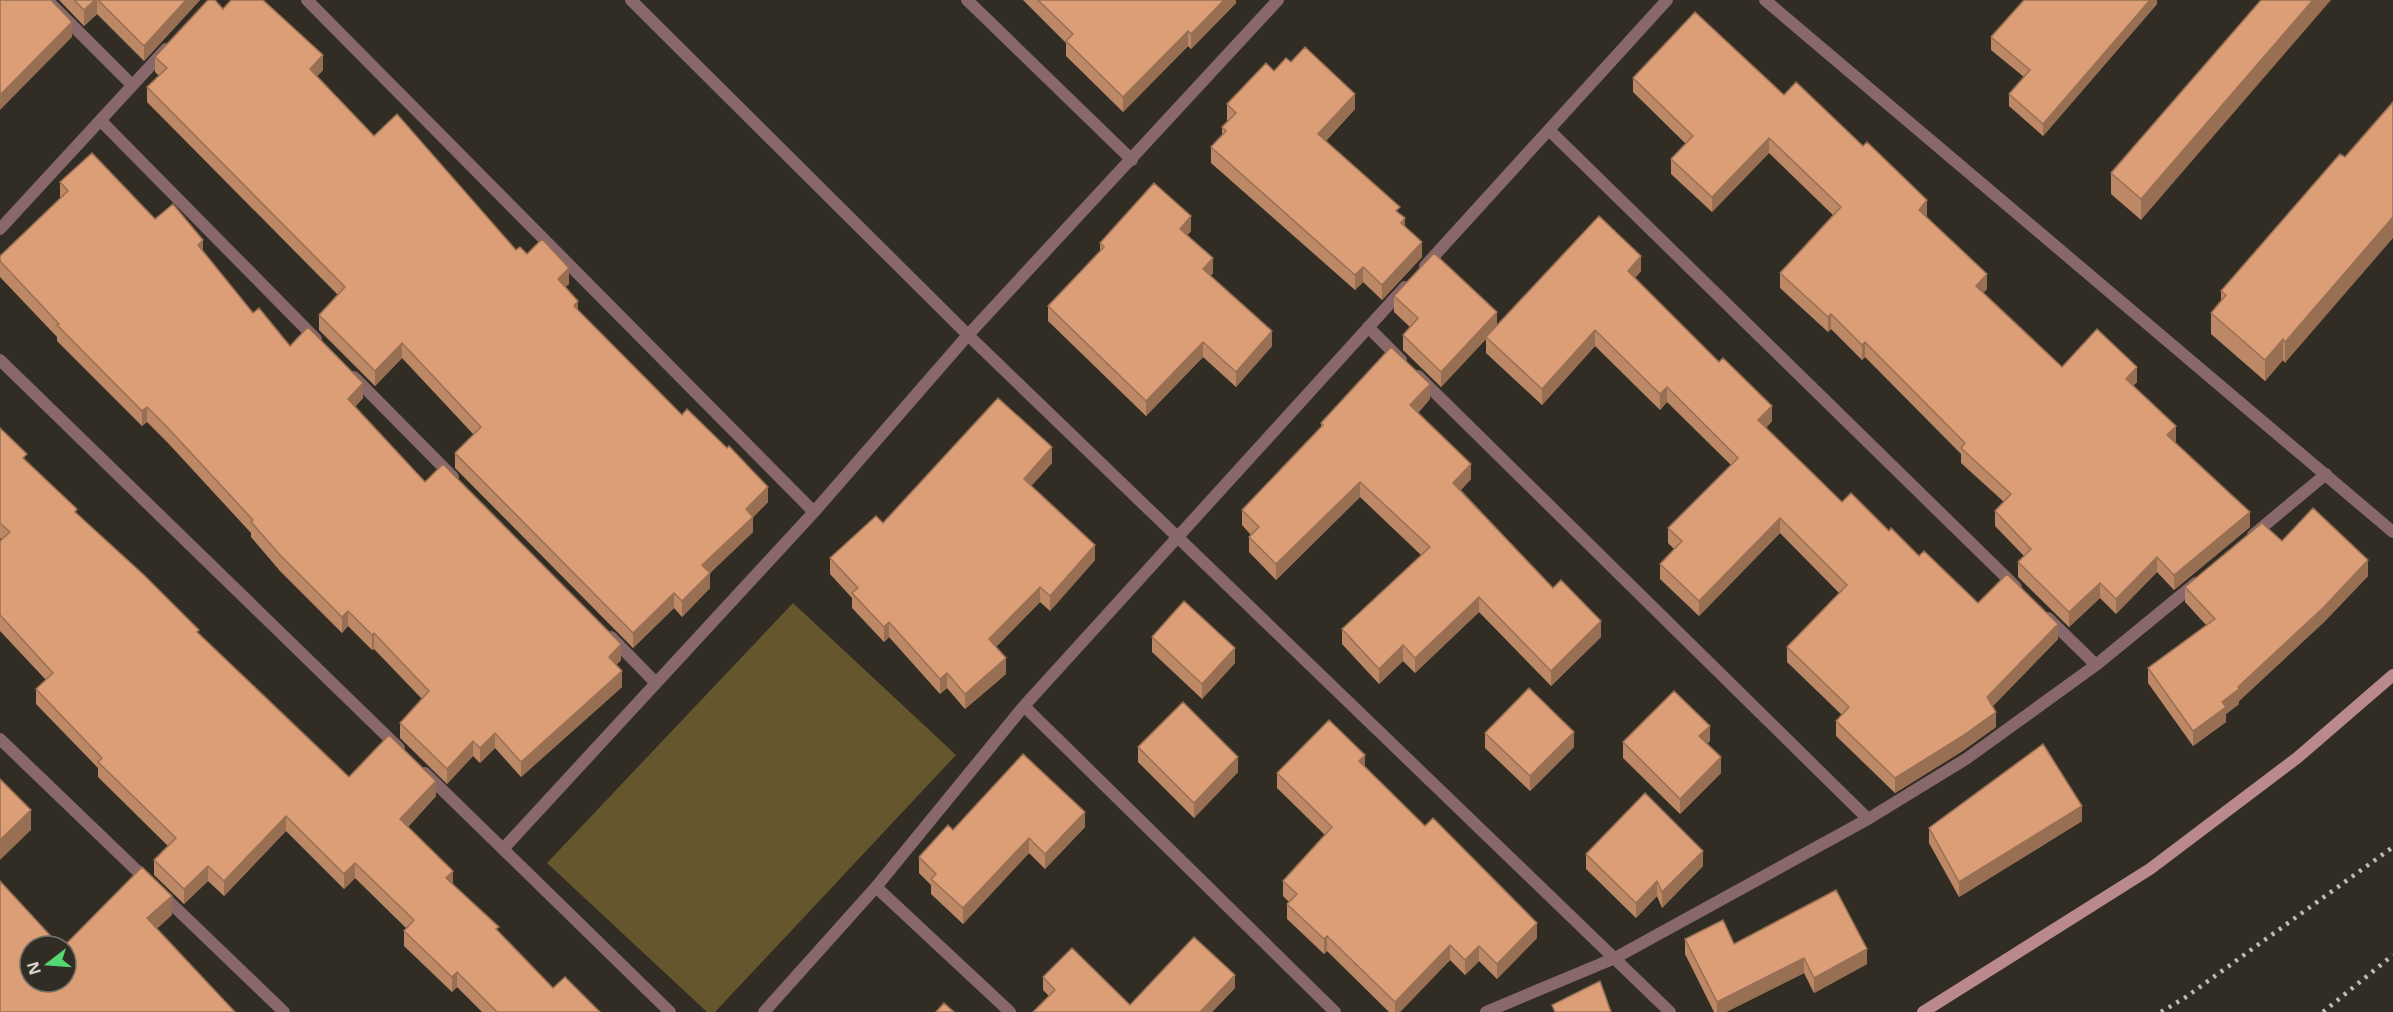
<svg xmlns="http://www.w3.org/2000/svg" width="2393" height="1012" viewBox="0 0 2393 1012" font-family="'Open Sans',sans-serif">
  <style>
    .green { fill: #66562d }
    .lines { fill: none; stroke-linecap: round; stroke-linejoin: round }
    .street { stroke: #88686a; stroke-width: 12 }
    .secondary { stroke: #ba898c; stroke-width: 12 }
    .rail { stroke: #bebbb5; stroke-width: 4.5; stroke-dasharray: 3 6; stroke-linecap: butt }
    .wall { fill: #bc8866 }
    .shaded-wall { fill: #996f53 }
    .building { fill: #db9e77; stroke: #996f53; stroke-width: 1.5 }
  </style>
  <rect width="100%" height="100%" fill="#312d24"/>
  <path class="green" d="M793 603 956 755 715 1012H707L547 863Z"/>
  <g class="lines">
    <path class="street" d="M47 0 132 85
      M307 0 814 512
      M631 0 968 335 1670 1012
      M967 0 1132 160
      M1765 0 2393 532
      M101 121 316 339
      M1549 130 2016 587
      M0 229 166 49
      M1425 266 1667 0
      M1368 327 1401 360
      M0 360 399 748
      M1418 376 1868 819
      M354 377 453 477
      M2253 535 2326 474
      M2048 618 2096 665
      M611 637 656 683
      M1024 706 1335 1012
      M0 739 284 1012
      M425 773 670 1012
      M503 849 814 512 968 335 1278 0
      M876 887 1010 1012
      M764 1012 876 887 1024 706 1405 287
      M1486 1012 1615 958 1868 819 1966 759 2096 665 2196 583"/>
    <path class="secondary" d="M1923 1012 2150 869 2297 758 2393 675"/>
    <path class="rail" d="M2161 1012 2186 997 2393 847
      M2323 1012 2393 955"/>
  </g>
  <path class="wall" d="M59 0H200L144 61 97 14 84 26Z
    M1023 0H1236V3L1191 49 1188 46 1123 112 1066 56V43Z
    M2157 0V4L2043 136 2009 106V94L2024 77 1991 50V37Z
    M2261 0 2141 220 2111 194V173Z
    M223 9 323 70 317 76 374 136 516 250 527 254 569 284 565 287 578 310 768 502 753 517V532L710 573V588L682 617 674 608 633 648 455 468V453L474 435 402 358 375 386 319 330V315L338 295 147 102V87L159 76 155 72V57Z
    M1291 62 1355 109 1326 141 1400 214 1405 226 1422 257 1382 300 1363 282 1355 290 1211 163V147L1222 136V127L1228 120H1227V104L1274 71Z
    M1633 78 1784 95 1927 215 1926 217 1987 289 1983 293 2062 367 2137 382 2133 386 2176 441 2175 442 2250 527 2174 590 2157 572 2116 614 2100 598 2069 627 2018 577V562L2024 556 1995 526V511L2004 502 1961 463V454L1865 357 1862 360 1831 329 1828 332 1780 288V273L1833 215 1769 153 1712 212 1671 174V159L1686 144 1633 92Z
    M2340 154 2285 363 2283 360 2265 381 2211 334V313L2221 300V291Z
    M60 182 155 219 203 251 253 313 290 346 363 398 355 407 425 482 621 660 616 665 622 687 521 777 495 748 480 763 473 756 447 784 400 738V723L422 699 374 649 372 650 348 626 342 633 280 571 251 537V533L168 443 147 422 142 426 57 341V337L0 277V256L60 198Z
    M1191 231 1187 235 1213 273 1210 276 1272 346 1236 387 1203 357 1146 416 1048 321V306L1100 251V243Z
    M1641 271 1635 278 1772 421 1766 428 1842 502 1889 531 1978 603 2058 639 1993 706 1996 727 1961 752 1895 793 1836 736V721L1842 715 1787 662V647L1839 593 1780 533 1699 616 1660 579V564L1674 549 1668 543V528L1731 465 1667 402 1660 410 1595 346 1542 405 1486 353V339L1441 387 1403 350V335L1410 327 1394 312V296L1497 325Z
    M1430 399 1418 413 1471 479 1461 490 1553 588 1601 637 1551 686 1479 612 1415 673 1403 661 1379 684 1342 644V629L1421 555 1360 497 1276 580 1249 552V537L1251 535 1242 525V510L1321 428V423Z
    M0 428 27 462 77 514 199 634 349 777 436 796 408 827 453 884 553 988 600 1012H482L457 987 452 992 404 946V931L406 928 355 878 344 889 286 831 224 896 208 881 184 904 154 875V860L168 846 98 777V768L36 704V689L46 680 0 631V541L2 540 0 538Z
    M1052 463 1031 486 1095 560 1050 611 1040 602 996 647 1006 674 965 709 947 688 940 694 889 637 884 642 852 608V598L830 574V558L883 523Z
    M2282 541 2368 576 2324 622 2239 701V704L2226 714V722L2193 746 2148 683V668L2206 625 2185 602V587Z
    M1152 637 1235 663 1202 699 1152 652Z
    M1485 733 1574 747 1530 791 1485 748Z
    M1710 741 1707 744 1721 773 1680 814 1623 758V742Z
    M1138 747 1238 772 1194 818 1138 762Z
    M1365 768 1537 938 1497 979 1479 961 1465 975 1450 960 1400 1012H1389L1327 951 1324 954 1287 919V904L1289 902 1283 896V881L1325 835 1277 788V773Z
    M2082 821 1959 897 1929 843V828Z
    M1085 827 1045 869 1029 853 963 924 931 894V885L919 873V857L953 830Z
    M1586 854 1703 866 1662 908 1657 896 1636 918 1586 869Z
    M1685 939 1734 944 1867 964 1814 993 1804 973 1726 1012H1714L1685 954Z
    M1043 977 1130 1005 1235 988 1212 1012H1033L1049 996 1043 990Z"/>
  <path class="shaded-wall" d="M95 0H97V14L84 26V10Z
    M186 0H200L144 61V46Z
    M1224 0H1236V3L1191 49V34Z
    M2150 0H2157V4L2043 136V124Z
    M2313 0H2331L2141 220V199Z
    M72 22V37L0 110V95Z
    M1188 31V46L1123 112V97Z
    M323 55V70L310 84V69Z
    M1355 94V109L1318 149V134Z
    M1769 138V153L1712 212V197Z
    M1927 200V215L1919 224V210Z
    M1191 216V231L1180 244V229Z
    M2393 217V238L2285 363V342Z
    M1405 218V234L1401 223Z
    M203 240V255L198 245Z
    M1422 242V257L1382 300V285Z
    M1641 256V271L1628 286V271Z
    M1213 258V273L1203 285V269Z
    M1363 267V282L1355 290V275Z
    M569 268V284L558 294V279Z
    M1987 274V289L1976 300V286Z
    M578 301V317L574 306Z
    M1497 312V327L1486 337V339L1441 387V372Z
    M1831 314V329L1828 332V317Z
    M1595 330V346L1542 405V389Z
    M1272 331V346L1236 387V372Z
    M2283 339V360L2265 381V360Z
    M1203 342V357L1146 416V401Z
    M1865 342V357L1862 360V345Z
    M402 343V358L375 386V371Z
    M2137 367V382L2126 394V379Z
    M363 383V398L348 414V399Z
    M1430 384V399L1410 421V405Z
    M1667 387V402L1660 410V394Z
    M1772 406V421L1758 436V420Z
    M147 407V422L142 426V411Z
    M2176 426V441L2167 450V435Z
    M1052 447V463L1024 494V479Z
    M1471 464V479L1453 498V483Z
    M1360 482V497L1276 580V564Z
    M768 487V502L753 517V532L710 573V588L682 617V601L702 565 746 509Z
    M2250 512V527L2174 590V575Z
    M1780 518V533L1699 616V601Z
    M1095 545V560L1050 611V596Z
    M2157 557V572L2116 614V599Z
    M2368 560V576L2324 622 2239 701V704L2226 714V722L2193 746V731L2222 702Z
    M2100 583V598L2069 627V612Z
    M1040 587V602L989 654V639Z
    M674 593V608L633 648V633Z
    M1479 597V612L1415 673V658Z
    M348 611V626L342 633V617Z
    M1601 621V637L1551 686V671Z
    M889 622V637L884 642V627Z
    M2058 624V639L1987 712V697Z
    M374 633V649L372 650V635Z
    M621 644V660L609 672V657Z
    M1403 645V661L1379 684V669Z
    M1235 648V663L1202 699V684Z
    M1006 658V674L965 709V694Z
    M622 671V687L521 777V762Z
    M947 673V688L940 694V679Z
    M1996 712V727L1961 752 1895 793V778Z
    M1710 726V741L1699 751V736Z
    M1574 732V747L1530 791V776Z
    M495 733V748L480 763V748Z
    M473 741V756L447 784V769Z
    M1365 755V770L1359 761Z
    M1238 757V772L1194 818V803Z
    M1721 757V773L1680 814V799Z
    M436 781V796L400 835V819Z
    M2082 806V821L1959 897V882Z
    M31 810V830L0 860V840Z
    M1085 812V827L1045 869V854Z
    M286 816V831L224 896V881Z
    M1029 838V853L963 924V908Z
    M1703 851V866L1662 908V892Z
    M355 863V878L344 889V874Z
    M208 866V881L184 904V889Z
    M453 871V886L446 878Z
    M1657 881V896L1636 918V903Z
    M172 896V915L147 938V918Z
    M1537 923V938L1497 979V964Z
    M1327 936V951L1324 954V939Z
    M1450 945V960L1400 1012H1395V1002Z
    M1479 946V961L1465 975V960Z
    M1867 949V964L1814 993V978Z
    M1804 958V973L1726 1012H1717V1002Z
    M457 972V987L452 992V977Z
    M1235 975V988L1212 1012H1200Z"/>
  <path class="building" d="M0 0H51L72 22 0 95Z
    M74 0H95L84 10Z
    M98 0H186L144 46Z
    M208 0H215L223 9 231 0H263L323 55 310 69 374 136 397 114 516 250 520 247 527 254 542 239 569 268 558 279 578 301 574 306 682 415 687 409 727 448 729 446 768 487 746 509 753 517 702 565 710 573 682 601 674 593 633 633 455 453 481 427 402 343 375 371 319 315 345 287 147 87 167 68 155 57Z
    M1038 0H1224L1191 34 1188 31 1123 97 1066 41 1073 34Z
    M2024 0H2150L2043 124 2009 94 2030 70 1991 37Z
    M2261 0H2313L2141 199 2111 173Z
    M1695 12 1784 95 1796 82 1863 146 1867 142 1927 200 1919 210 1987 274 1976 286 2062 367 2097 329 2137 367 2126 379 2176 426 2167 435 2250 512 2174 575 2157 557 2116 599 2100 583 2069 612 2018 562 2031 549 1995 511 2011 494 1961 448 1965 443 1865 342 1862 345 1831 314 1828 317 1780 273 1841 207 1769 138 1712 197 1671 159 1693 136 1633 78Z
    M1305 47 1355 94 1318 134 1400 207 1396 211 1405 218 1401 223 1422 242 1382 285 1363 267 1355 275 1211 147 1226 131 1222 127 1236 113 1227 104 1266 63 1274 71 1286 58 1291 62Z
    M2393 102V217L2285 342 2283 339 2265 360 2211 313 2226 295 2221 291 2340 154 2345 157Z
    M92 153 155 219 173 204 203 240 198 245 253 313 259 308 290 346 308 327 363 383 348 399 425 482 443 464 621 644 609 657 622 671 521 762 495 733 480 748 473 741 447 769 400 723 429 691 374 633 372 635 348 611 342 617 280 555 251 522 253 520 168 428 147 407 142 411 57 325 59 324 0 261V256L68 191 60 182Z
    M1154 183 1191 216 1180 229 1213 258 1203 269 1272 331 1236 372 1203 342 1146 401 1048 306 1104 247 1100 243Z
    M1599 216 1641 256 1628 271 1719 362 1723 358 1772 406 1758 420 1842 502 1851 493 1889 531 1891 528 1919 556 1924 551 1978 603 2007 574 2058 624 1987 697 1996 712 1961 737 1895 778 1836 721 1849 707 1787 647 1847 585 1780 518 1699 601 1660 564 1682 541 1668 528 1738 458 1667 387 1660 394 1595 330 1542 389 1486 337Z
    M1434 253 1497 312 1441 372 1403 335 1418 318 1394 296Z
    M1391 347 1430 384 1410 405 1471 464 1453 483 1553 588 1561 580 1601 621 1551 671 1479 597 1415 658 1403 645 1379 669 1342 629 1430 547 1360 482 1276 564 1249 537 1259 527 1242 510 1323 425 1321 423Z
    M998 398 1052 447 1024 479 1095 545 1050 596 1040 587 989 639 1006 658 965 694 947 673 940 679 889 622 884 627 852 593 858 588 830 558 876 516 883 523Z
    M0 428 27 454 23 458 77 509 75 512 145 576 199 630 197 632 349 777 389 735 436 781 400 819 453 871 446 878 499 927 496 929 553 988 565 977 600 1012H497L457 972 452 977 404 931 414 920 355 863 344 874 286 816 224 881 208 866 184 889 154 860 176 838 98 762 102 758 36 689 53 673 0 615V541L10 532 0 523Z
    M2313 508 2368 560 2324 607 2238 687 2239 689 2222 702 2226 707 2193 731 2148 668 2215 619 2185 587 2262 523 2282 541Z
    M1184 601 1235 648 1202 684 1152 637Z
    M1529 688 1574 732 1530 776 1485 733Z
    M1674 691 1710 726 1699 736 1721 757 1680 799 1623 742Z
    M1183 702 1238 757 1194 803 1138 747Z
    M1329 720 1365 755 1359 761 1425 826 1433 818 1537 923 1497 964 1479 946 1465 960 1450 945 1395 1002 1327 936 1324 939 1287 904 1297 894 1283 881 1332 827 1277 773Z
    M2043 744 2082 806 1959 882 1929 828Z
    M1023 754 1085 812 1045 854 1029 838 963 908 931 879 936 874 919 857 948 825 953 830Z
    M0 779 31 810 0 840Z
    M1645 793 1703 851 1662 892 1657 881 1636 903 1586 854Z
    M142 867 172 896 147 918 235 1012H0V881L60 946H30V982H66V946H64Z
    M1836 890 1867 949 1814 978 1804 958 1717 1002 1685 939 1723 920 1734 944Z
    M1194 937 1235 975 1200 1012H1033L1055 990 1043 977 1072 948 1130 1005Z
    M1600 981 1611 1012H1555L1552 1005Z
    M944 1003 954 1012H936Z"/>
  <g transform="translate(48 964) rotate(253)"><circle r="28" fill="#312d24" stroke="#737068" stroke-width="1.5"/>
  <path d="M0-4.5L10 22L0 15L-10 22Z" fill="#54d672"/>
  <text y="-9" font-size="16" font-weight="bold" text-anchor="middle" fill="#d6d4ce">N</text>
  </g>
</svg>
